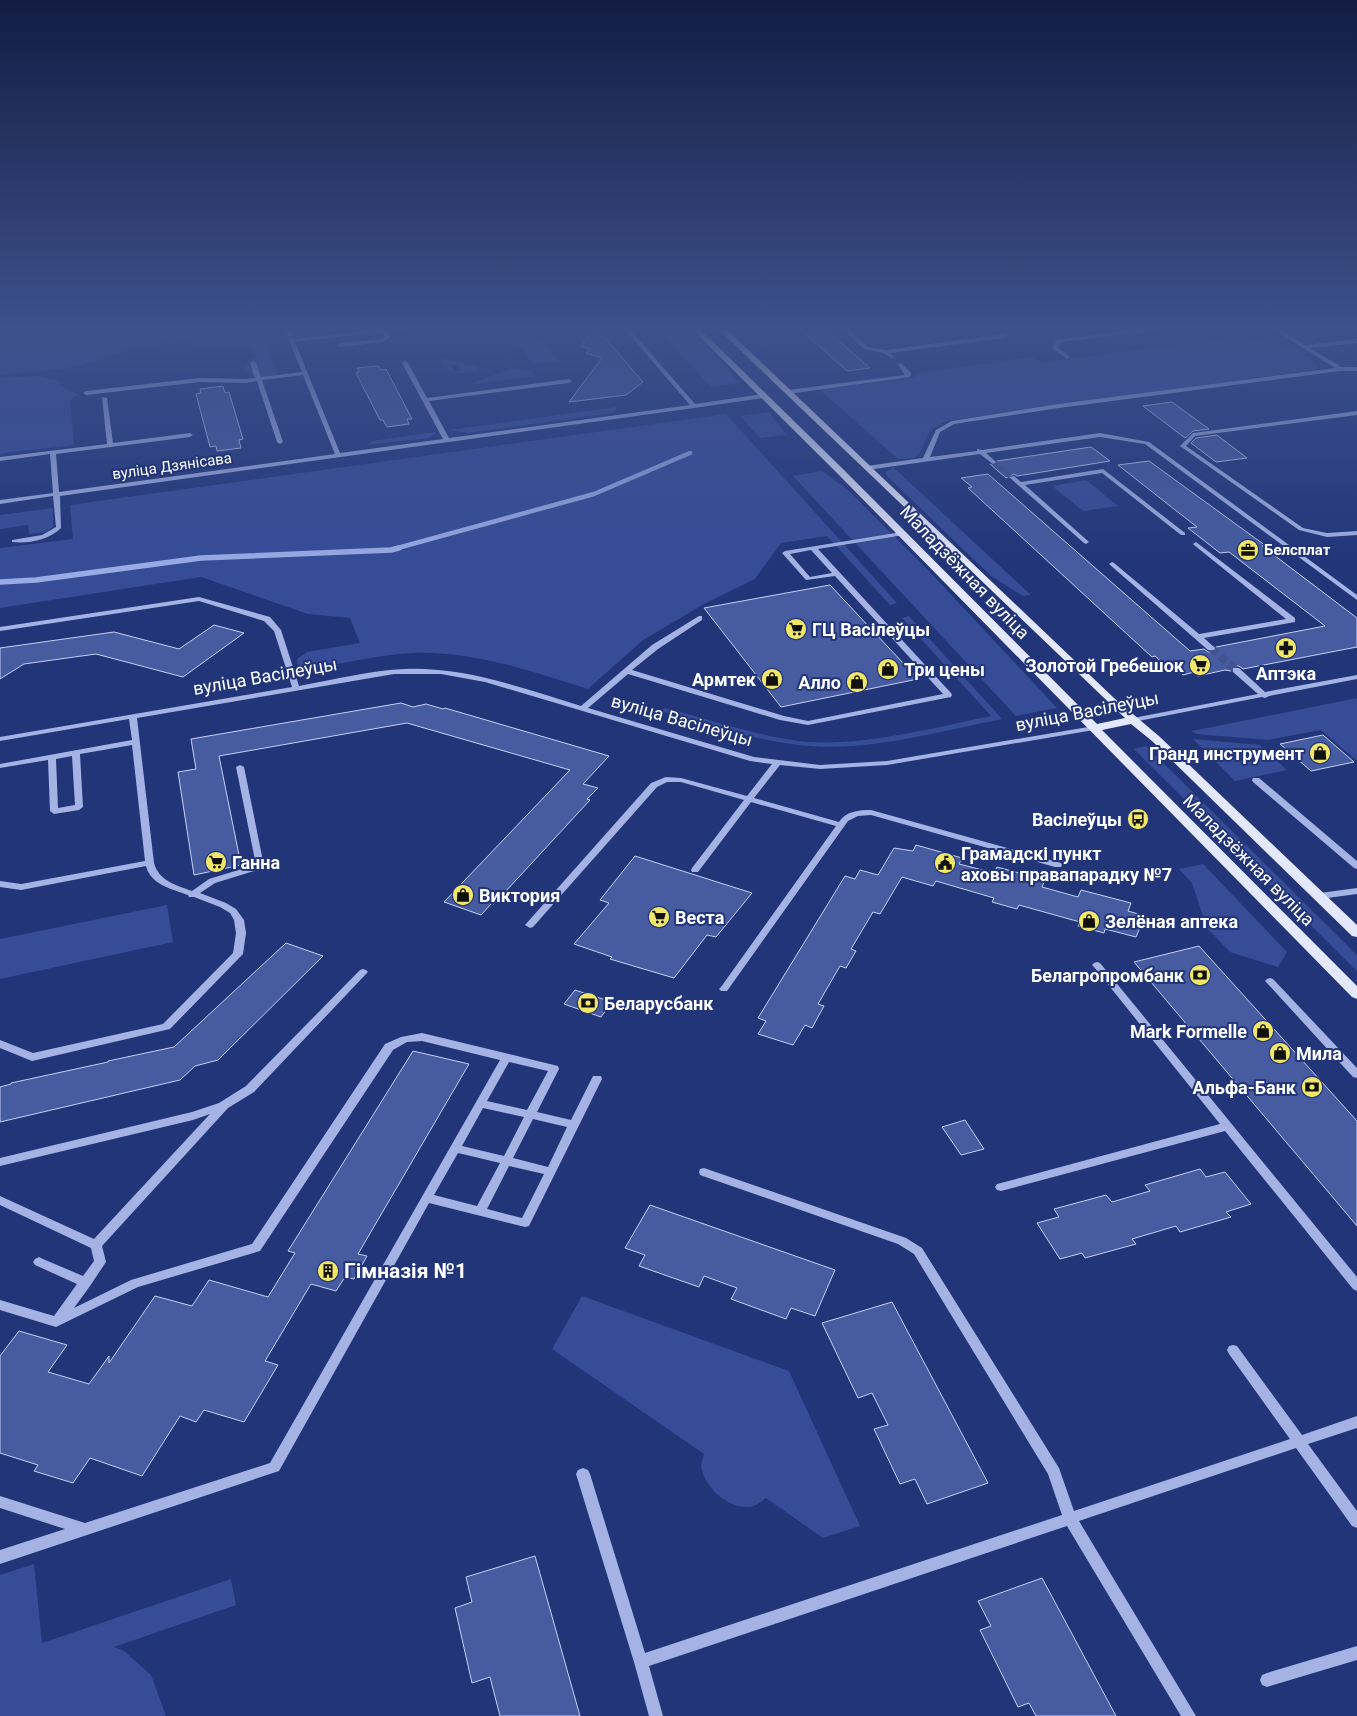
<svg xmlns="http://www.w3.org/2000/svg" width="1357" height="1716" viewBox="0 0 1357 1716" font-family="Roboto,sans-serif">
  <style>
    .green { fill: #364c97 }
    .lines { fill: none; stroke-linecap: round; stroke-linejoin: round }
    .stream-far1 { stroke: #98abe5; stroke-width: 4.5 }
    .stream { stroke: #98abe5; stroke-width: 5.5 }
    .building { fill: #465ba0; stroke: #c7d1f4 }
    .minor-tunnel-far1 { stroke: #43538d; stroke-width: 5.5; stroke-dasharray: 5.5 3; stroke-linecap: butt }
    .minor-tunnel { stroke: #43538d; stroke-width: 8; stroke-dasharray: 8 4; stroke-linecap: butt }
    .minor { fill: #a4b3e4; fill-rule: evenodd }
    .major { fill: #e4e8fc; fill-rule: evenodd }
    .labels { text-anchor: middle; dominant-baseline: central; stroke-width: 4; stroke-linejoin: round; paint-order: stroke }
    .far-street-label { font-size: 15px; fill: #fff; stroke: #223579 }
    .far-poi-label { font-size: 15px; font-weight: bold; fill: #fff; stroke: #223579; text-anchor: start }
    .street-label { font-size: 18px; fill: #fff; stroke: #223579 }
    .poi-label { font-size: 18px; font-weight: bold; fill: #fff; stroke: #223579; text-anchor: start }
    .near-poi-label { font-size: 21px; font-weight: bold; fill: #fff; stroke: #223579; text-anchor: start }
  </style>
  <rect width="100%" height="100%" fill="#223579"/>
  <path class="green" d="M0 326H45L43 329 51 326H177L165 339 151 346 147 343 90 363 61 369 0 375Z
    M187 326H260L278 375 256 378 244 367 249 360 257 357 251 345 229 348 223 344 197 345 184 338 174 340Z
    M655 326H686L740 383 711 387Z
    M1235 337C1265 342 1301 341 1319 369L946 421 930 430 919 455 912 458 898 459 820 390 914 378 918 373 1033 357 1041 363Z
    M542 340 558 361 533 364 517 343Z
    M441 358 478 367 479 369 476 372 453 373 461 370 457 364 451 365 454 369 451 372 442 365Z
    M509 369 532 371 536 376 472 384Z
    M38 376 56 380 65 389 78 395 70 400 74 445 0 454V378Z
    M617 407 615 411 611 413 468 433 450 430Z
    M769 412 786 435 760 438 740 416Z
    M726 414 897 603 890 605 827 536 781 543 755 579 704 604 643 640 588 689C532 671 472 651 413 653 375 655 337 665 299 671L297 659 307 652 360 643 350 618 308 614 201 577 0 608V548L73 539 70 505Z
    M435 432V434L429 438 366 445 372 441Z
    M893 467 1031 595 1023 596 991 576 886 475V472Z
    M822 471 848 490 929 571 1057 708 1016 716 793 476Z
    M1086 480 1118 506 1083 511 1052 486Z
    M53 508V527L45 532 29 534 28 525 0 529V515Z
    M909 616 1002 719C937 732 865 753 798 745 751 739 705 724 660 711L665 708C709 719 753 735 798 741 858 748 932 728 991 716L902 618Z
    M1357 698V761L1321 730 1268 740 1196 734 1192 731Z
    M1193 739 1260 745 1287 770 1235 781Z
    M1146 746 1357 955V971L1134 749Z
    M1203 864 1287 952 1278 967 1230 952 1207 928 1192 883 1179 869Z
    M167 905 173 942 0 979V939Z
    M582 1296 789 1371 860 1526 823 1538 766 1498C760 1503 753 1508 745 1507 726 1506 706 1488 702 1470 700 1465 703 1459 704 1454L552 1349Z
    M34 1564 42 1643 231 1579 236 1605 114 1647 124 1651 151 1675 166 1716H0V1575Z"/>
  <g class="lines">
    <path class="stream-far1" d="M394 549 594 494 690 453"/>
    <path class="stream" d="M0 582 36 580 201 558 391 550 399 548"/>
  </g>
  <path class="building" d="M595 326 643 382 626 395 569 402 602 358 586 353 590 349 581 346Z
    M797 326H822L870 368 847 371Z
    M378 366 381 370 386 369 412 419H407L409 424 387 427 383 420H380L356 373 359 372 357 368Z
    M223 386 225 393 229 392 243 439 239 440 241 448 217 451 216 446 210 447 196 394 201 393 200 389Z
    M1172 402 1209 429 1193 431 1185 438 1143 406Z
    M1217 435 1247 458 1216 462 1191 443 1196 438Z
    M1091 447 1110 461 1017 476 1014 474 1006 478 990 464 993 466 997 461Z
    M1149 461 1266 546H1262L1357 618V647L1243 669 1239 666H1233L1231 671 1225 670 1198 676 1194 672 1183 675 1177 669 1170 670 1155 656 1152 657 968 488 972 487 961 478 988 474 1190 651 1204 649 1208 652H1214L1216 647 1325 626 1229 552 1220 553 1188 528 1197 527 1118 465Z
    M830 585 918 679 781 707 704 608Z
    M214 625 244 633 183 677 96 654 24 664 0 679V648L114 632 179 649Z
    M401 703 413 707 426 704 443 709 445 708 609 756 583 784 598 788 587 799 590 800 494 904 492 903 481 915 444 902 570 770 407 723 219 756 241 865 194 875 178 772 196 769 191 739Z
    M1323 735 1354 762 1311 771 1280 744Z
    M916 845 962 858 959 864 994 873 997 867 1045 880 1042 887 1078 897 1081 890 1131 903 1128 911 1145 916 1136 937 1105 929 1104 933 1078 926 1080 922 1019 905 1017 909 992 902 994 898 970 891 936 881 933 886 902 877 880 914 873 912 851 949 856 951 846 968 840 966 818 1004 824 1006 812 1028 805 1025 793 1045 758 1034 766 1021 758 1018 845 876 855 879 860 870 878 875 894 848 913 851Z
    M635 856 752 893 716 937 707 935 674 978 610 959 612 957 574 944 609 903 600 900Z
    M286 943 323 956 218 1060 195 1066 180 1080 0 1122V1087L11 1084V1083L108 1062V1061L174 1047Z
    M1199 946 1357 1121V1226L1134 962Z
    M575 990 612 1002 601 1017 564 1004Z
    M413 1051 469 1064 358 1254 367 1256 354 1279 345 1277 336 1291 311 1284 265 1361 278 1365 244 1422 204 1410 196 1422 180 1416 142 1476 90 1458 73 1483 34 1471 38 1465 0 1453V1356L19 1331 67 1345 48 1372 89 1384 109 1356V1363L155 1296 192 1306 209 1280 268 1297 295 1253 288 1251Z
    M965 1120 984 1149 961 1155 942 1127Z
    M1200 1169 1206 1177 1225 1172 1251 1204 1226 1212 1231 1217 1180 1232 1176 1226 1132 1239 1136 1244 1085 1258 1082 1253 1060 1259 1037 1223 1059 1217 1054 1209 1106 1195 1112 1202 1150 1191 1145 1185Z
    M650 1205 835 1270 815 1316 791 1308 786 1319 731 1299 737 1288 704 1276 699 1287 639 1266 645 1255 625 1248Z
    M892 1302 988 1483 927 1504 915 1479 900 1484 874 1429 888 1425 872 1393 858 1398 822 1323Z
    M535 1556 580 1716H500L490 1677 472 1683 455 1608 472 1602 466 1577Z
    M1042 1578 1116 1716H1036L1029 1703 1018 1707 980 1630 991 1626 978 1601Z"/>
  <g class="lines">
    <path class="minor-tunnel-far1" d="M891 356 901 365
      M993 462 1012 477"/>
    <path class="minor-tunnel" d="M1211 648 1236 670"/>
    <path class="minor" d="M283 326H289L294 339 411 326H427L425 328 387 332 391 337 383 342 341 347 338 345 341 343 382 339 385 337 382 332 295 342 340 453 443 439 402 363 405 361 408 363 427 398 569 379 572 381 569 383 429 401 449 438 690 405 622 326H627L695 404 763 394 766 396 763 398 694 408 60 496 61 528C49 540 28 544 12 542V540L42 535 56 527 53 496 0 504V500L53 493 50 454 0 461V457L107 444 102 397 107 398 113 443 190 433 193 435 190 437 56 454 59 492 335 454 303 375 262 380 283 442 280 444 277 442 257 381 246 383 200 382 86 395 83 393 86 391 200 378 246 379 255 378 250 363 253 361 256 363 261 377 302 372Z
      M839 326H844L868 347 886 350 1004 334 1007 336 1004 338 890 353 894 356 891 358 884 353 864 349Z
      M1157 326H1162L1165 328 1162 330 1061 342 1058 348 1069 356 1070 357 1067 359 1052 348 1057 340 1059 339 1157 327Z
      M1268 326H1274L1305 345 1357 339V343L1310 348 1341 367H1357V371H1340L1059 408 954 424 940 432 930 457 977 451V449L982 450 1100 433 1149 442 1357 595V600L1145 444 1100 437 986 453 996 462 993 464 980 454 867 470 864 468 867 466 923 458 936 430 952 421 1059 404 1335 368Z
      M901 363 911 373 910 377 788 394 785 392 788 390 905 375 898 365Z
      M1357 411V415L1195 436 1186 446 1303 528 1327 533 1357 531V535L1327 537 1299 530 1180 446 1193 433Z
      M1103 469 1185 533V535H1181L1102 473 1025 485 1089 542 1086 544 1084 543 1009 477 1014 476 1021 482Z
      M902 532 905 534 904 535 818 549 951 693 952 695 951 697 808 725 780 720 628 674 588 708 754 757 820 765 887 761 1094 726H1097L1098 728 1094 730 887 765 820 769 780 765 754 798 839 822C846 811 859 810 871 810L1061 863 1062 865 1061 867H1055L871 815 858 816 848 821 727 991H721L719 989 721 987 836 826 751 802 698 872H692L691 870 692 868 744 800 681 782H667L657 787 533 927 530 928 525 925 651 783 666 777 681 778 747 796 772 764 750 761 485 682 441 674H394L137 718 154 863C159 881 176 885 192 891L209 879 248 867 255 860 236 767 240 765 244 767 263 861 254 871 215 883 200 893 226 903 236 909 244 920 246 933 243 954 170 1029 32 1061 0 1048V1040L33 1053 163 1024 233 953 236 933 234 920 230 913 220 907 194 897H189L188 895C172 889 151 885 146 866L21 890 0 887V881L21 884 145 861 132 745 80 754 83 807 79 810 54 814 50 811 48 760 0 768V764L132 740 129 719 0 741V737L292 687 274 631 264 621 199 601 0 631V627L199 597 270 617 281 630 299 686C332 680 372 670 405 669 466 667 523 688 581 706L652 645 699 616H702V620L658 649 632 670 784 716 808 721 943 694 835 576 806 580 782 553 785 551ZM811 550 832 573 810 577 790 554ZM72 756 75 805 58 808 56 759Z
      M1196 542 1295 618V622L1204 638 1215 648 1214 650H1208L1109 564 1112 562 1114 563 1199 634 1286 619 1194 545 1193 544Z
      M1233 668H1239L1265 692 1357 675V679L1269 696 1265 698 1262 697 1133 722 1129 720 1133 718 1258 694 1233 672Z
      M1253 778H1259L1357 861V869L1354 868 1253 782 1252 780Z
      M1357 888V894L1320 899 1315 896 1320 893Z
      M1097 962 1100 963 1357 1277V1291L1353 1289 1225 1131 1001 1191 997 1190 995 1187 997 1184 1001 1183 1220 1124 1094 967 1092 965 1094 963Z
      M363 969 366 970 368 972 366 974 254 1092 228 1108 102 1246 106 1262 90 1286 74 1308 131 1280 252 1244 385 1044 401 1037 422 1033 558 1066 559 1069 537 1112 571 1120 593 1076H601L602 1079 529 1226 525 1227 429 1203 279 1471 0 1564V1550L65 1529 0 1508V1496L85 1523 270 1463 500 1060 422 1041 407 1042 393 1050 260 1251 138 1287 56 1327 0 1310V1300L54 1316 77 1284 35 1265 33 1262 35 1259 39 1257 43 1259 83 1276 94 1261 91 1248 0 1205V1196L94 1239 210 1114 193 1120 0 1166V1158L192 1112 219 1103 246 1086 360 970ZM509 1062 548 1071 527 1110 487 1101ZM483 1108 524 1117 504 1156 462 1146ZM533 1119 567 1127 548 1167 513 1158ZM458 1153 500 1163 477 1206 434 1195ZM509 1166 544 1174 522 1218 487 1209Z
      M1270 978 1273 979 1357 1068V1078L1353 1077 1267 983 1265 981 1267 979Z
      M704 1168 906 1238 922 1248 1059 1468 1074 1511 1290 1439 1229 1354 1227 1350 1229 1346 1233 1345 1237 1346 1302 1435 1357 1416V1428L1308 1444 1357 1511V1528L1352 1526 1296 1448 1079 1521 1196 1716H1181L1067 1526 649 1666 663 1716H649L634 1662 576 1474 578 1470 583 1468 588 1470 590 1474 645 1653 1062 1515 1048 1474 914 1254 898 1244 700 1175 699 1172 700 1169Z
      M1357 1646V1660L1267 1687 1262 1685 1260 1680 1262 1675 1267 1673Z"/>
    <path class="major" d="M689 326H697L844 470 1097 724 1125 718 715 326H723L1114 698 1160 737 1357 925V937L1352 936 1152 741 1131 724 1102 730 1357 986V999L1352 997 838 474Z"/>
  </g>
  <linearGradient id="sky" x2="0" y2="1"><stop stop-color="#131d43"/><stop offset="0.58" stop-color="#3e518c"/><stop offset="1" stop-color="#3e518c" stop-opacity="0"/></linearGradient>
  <rect width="1357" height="566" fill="url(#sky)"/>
  <defs>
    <g id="office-disc" transform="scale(1.125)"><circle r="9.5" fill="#f0e667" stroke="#223579"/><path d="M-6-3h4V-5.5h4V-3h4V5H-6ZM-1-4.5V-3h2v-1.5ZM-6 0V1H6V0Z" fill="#111"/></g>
    <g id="supermarket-disc" transform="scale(1.125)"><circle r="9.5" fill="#f0e667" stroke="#223579"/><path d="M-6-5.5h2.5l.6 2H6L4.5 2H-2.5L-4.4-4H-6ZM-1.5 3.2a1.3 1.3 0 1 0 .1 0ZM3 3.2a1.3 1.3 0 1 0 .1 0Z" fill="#111"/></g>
    <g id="pharmacy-disc" transform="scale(1.125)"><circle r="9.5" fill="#f0e667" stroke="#223579"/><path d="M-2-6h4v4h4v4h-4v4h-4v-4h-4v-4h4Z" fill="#111"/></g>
    <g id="shop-disc" transform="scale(1.125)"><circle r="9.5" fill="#f0e667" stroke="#223579"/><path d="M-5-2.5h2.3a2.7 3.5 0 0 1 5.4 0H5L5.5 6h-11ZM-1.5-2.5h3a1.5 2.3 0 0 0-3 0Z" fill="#111"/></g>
    <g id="bus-disc" transform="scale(1.125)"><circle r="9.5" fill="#f0e667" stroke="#223579"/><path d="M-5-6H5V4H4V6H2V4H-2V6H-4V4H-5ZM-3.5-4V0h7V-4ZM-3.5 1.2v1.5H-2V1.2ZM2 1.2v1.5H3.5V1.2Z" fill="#111"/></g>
    <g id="civic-disc" transform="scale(1.125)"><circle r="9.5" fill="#f0e667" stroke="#223579"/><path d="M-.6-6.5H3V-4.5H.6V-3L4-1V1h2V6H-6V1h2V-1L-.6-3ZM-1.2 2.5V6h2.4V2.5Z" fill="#111"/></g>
    <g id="bank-disc" transform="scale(1.125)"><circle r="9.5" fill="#f0e667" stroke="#223579"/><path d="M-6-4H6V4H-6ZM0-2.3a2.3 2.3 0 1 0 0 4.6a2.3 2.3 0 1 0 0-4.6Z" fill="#111"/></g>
    <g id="building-disc" transform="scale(1.125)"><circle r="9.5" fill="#f0e667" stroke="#223579"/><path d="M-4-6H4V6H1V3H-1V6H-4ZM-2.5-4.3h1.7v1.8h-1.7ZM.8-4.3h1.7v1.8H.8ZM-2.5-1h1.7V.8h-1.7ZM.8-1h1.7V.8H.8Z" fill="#111"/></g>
  </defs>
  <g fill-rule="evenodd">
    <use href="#office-disc" x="1248" y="550"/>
    <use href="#supermarket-disc" x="796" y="629"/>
    <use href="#pharmacy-disc" x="1286" y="648"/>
    <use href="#supermarket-disc" x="1200" y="665"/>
    <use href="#shop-disc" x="888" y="669"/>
    <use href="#shop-disc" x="772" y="679"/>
    <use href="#shop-disc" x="857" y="682"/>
    <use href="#shop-disc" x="1320" y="753"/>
    <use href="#bus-disc" x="1138" y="819"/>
    <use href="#supermarket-disc" x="216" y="862"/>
    <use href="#civic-disc" x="945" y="863"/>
    <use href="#shop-disc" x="463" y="895"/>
    <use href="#supermarket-disc" x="659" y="917"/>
    <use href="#shop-disc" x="1089" y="921"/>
    <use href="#bank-disc" x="1200" y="975"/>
    <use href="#bank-disc" x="588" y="1003"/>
    <use href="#shop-disc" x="1263" y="1031"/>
    <use href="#shop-disc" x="1280" y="1053"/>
    <use href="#bank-disc" x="1312" y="1087"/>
    <use href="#building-disc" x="328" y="1271"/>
  </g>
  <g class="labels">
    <g class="far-street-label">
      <text transform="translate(172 466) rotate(-8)">вуліца Дзянісава</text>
    </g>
    <g class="far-poi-label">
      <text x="1264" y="550">Белсплат</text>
    </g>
    <g class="street-label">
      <text transform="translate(965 572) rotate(46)">Маладзёжная вуліца</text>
      <text transform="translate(265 676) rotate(-10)">вуліца Васілеўцы</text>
      <text transform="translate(1087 711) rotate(-11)">вуліца Васілеўцы</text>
      <text transform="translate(682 720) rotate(16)">вуліца Васілеўцы</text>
      <text transform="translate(1249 860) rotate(45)">Маладзёжная вуліца</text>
    </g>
    <g class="poi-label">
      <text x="812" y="629">ГЦ Васілеўцы</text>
      <text x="1184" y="665" text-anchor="end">Золотой Гребешок</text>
      <text x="904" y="669">Три цены</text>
      <text x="1286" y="673" text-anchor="middle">Аптэка</text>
      <text x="756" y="679" text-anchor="end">Армтек</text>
      <text x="841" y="682" text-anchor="end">Алло</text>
      <text x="1304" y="753" text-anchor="end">Гранд инструмент</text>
      <text x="1122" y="819" text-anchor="end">Васілеўцы</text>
      <text x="961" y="853">Грамадскі пункт<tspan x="961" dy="21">аховы правапарадку №7</tspan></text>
      <text x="232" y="862">Ганна</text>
      <text x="479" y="895">Виктория</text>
      <text x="675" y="917">Веста</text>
      <text x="1105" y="921">Зелёная аптека</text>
      <text x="1184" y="975" text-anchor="end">Белагропромбанк</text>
      <text x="604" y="1003">Беларусбанк</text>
      <text x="1247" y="1031" text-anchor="end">Mark Formelle</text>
      <text x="1296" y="1053">Мила</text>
      <text x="1296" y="1087" text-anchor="end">Альфа-Банк</text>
    </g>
    <g class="near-poi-label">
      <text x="344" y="1271">Гімназія №1</text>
    </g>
  </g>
</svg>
